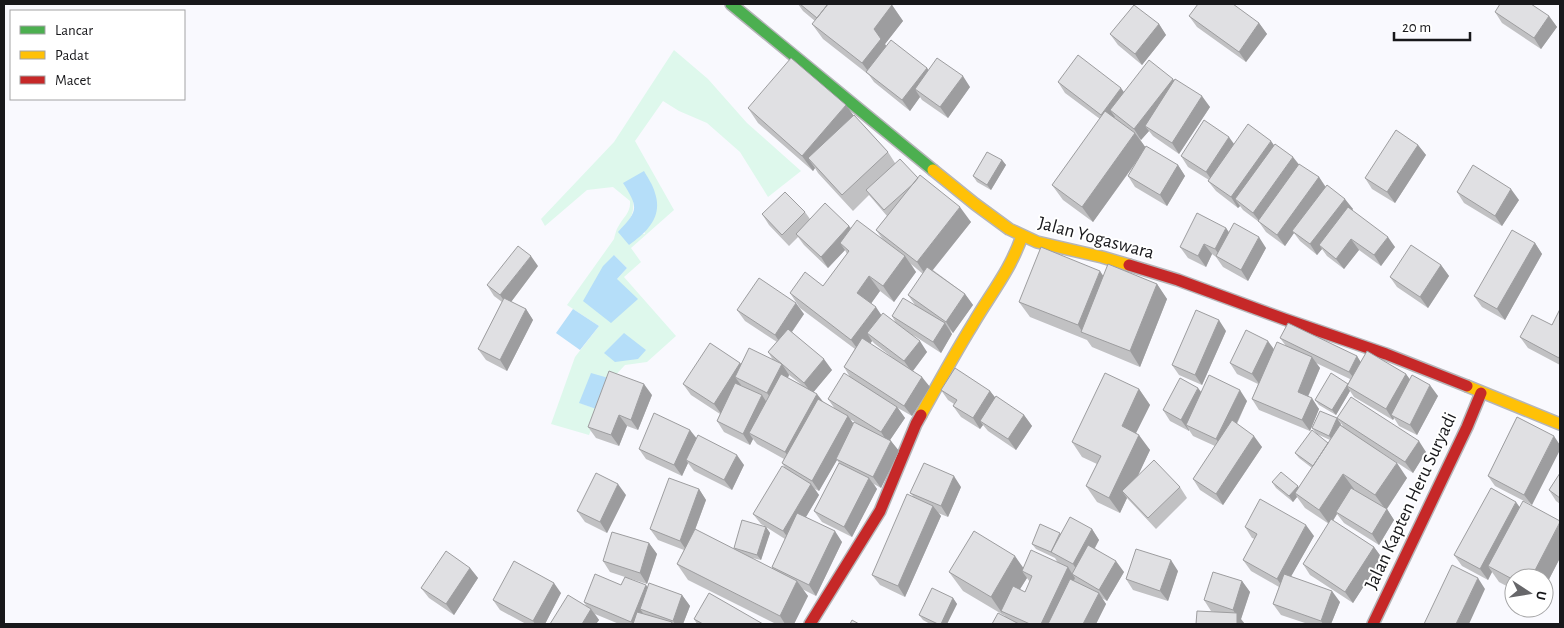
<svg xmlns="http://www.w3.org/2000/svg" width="1564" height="628" viewBox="0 0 1564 628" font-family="'Alegreya Sans',sans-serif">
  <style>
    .green { fill: #def8ec; fill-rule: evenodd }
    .water { fill: #b5def9 }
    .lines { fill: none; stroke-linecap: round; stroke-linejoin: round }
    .fast-casing { stroke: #b5b5b8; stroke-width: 14 }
    .slow-casing { stroke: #b5b5b8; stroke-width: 14 }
    .jam-casing { stroke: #b5b5b8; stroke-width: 14 }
    .fast { stroke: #4caf50; stroke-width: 11 }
    .slow { stroke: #ffc107; stroke-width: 11 }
    .jam { stroke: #c62828; stroke-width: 11 }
    .wall { fill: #c1c1c3; fill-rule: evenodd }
    .shaded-wall { fill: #9d9d9f }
    .building { fill: #e0e0e3; stroke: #9d9d9f }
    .labels { text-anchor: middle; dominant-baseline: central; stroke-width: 4; stroke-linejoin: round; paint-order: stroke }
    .street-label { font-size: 19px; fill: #18181b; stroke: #fff }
  </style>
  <rect width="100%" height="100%" fill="#f9f9fe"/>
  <path class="green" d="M674 50 708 79 747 123 801 171 768 197 740 152 707 123 679 111 663 101 635 141 674 210 631 248 641 262 624 277 676 336 647 362 625 365 612 379 580 403 599 410 589 435 551 424 575 357 599 326 567 305 614 239C615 235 616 230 618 227 623 217 631 213 630 201L613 187 587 190 545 226 541 219 614 142ZM633 199 645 234 619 232C629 221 635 216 633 199ZM614 255 627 268 617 279Z"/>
  <path class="water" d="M644 171C648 178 653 185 655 193 663 217 647 232 629 245L618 232C638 211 639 208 623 183Z
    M614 255 627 268 617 279 638 299 611 323 583 301 603 266Z
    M573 309 599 326 580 350 556 333Z
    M624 333 646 350 638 359 615 362 604 353Z
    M591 373 612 379 599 410 579 403Z"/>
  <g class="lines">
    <g class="fast-casing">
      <path id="fast" d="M731 4 933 170"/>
    </g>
    <g class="slow-casing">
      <path id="slow" d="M933 170 975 204 1009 229 1037 242 1102 257 1129 265
        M1467 386 1560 424
        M921 415C938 384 955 353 973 324 991 293 1010 271 1022 236"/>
    </g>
    <g class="jam-casing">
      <path id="jam" d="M1129 265 1178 280 1284 319 1386 354 1467 386
        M810 624 880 511 916 424 921 415
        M1373 624 1467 427 1481 393"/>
    </g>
    <use href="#fast" class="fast"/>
    <use href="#slow" class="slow"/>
    <use href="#jam" class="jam"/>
  </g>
  <path class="wall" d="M798 4H891L892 5 903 21 885 44 886 46 927 68 928 70 970 87 948 118 922 100 920 97 910 111 874 82 869 75 823 39 812 24 815 21 803 11Z
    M1495 12 1549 16 1557 27 1541 49 1502 23Z
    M1189 16 1259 23 1267 34 1246 62 1197 27Z
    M1159 24 1166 35 1142 65 1118 45 1110 34Z
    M1174 80 1210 107 1179 154 1153 136 1149 131 1141 140 1139 138 1145 147 1178 165 1185 176 1167 206 1135 187 1128 176 1135 164 1093 222 1063 200 1052 185 1100 119 1065 93 1058 82 1124 92Z
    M748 108 853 115 888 152 895 163 918 178 971 222 933 270 965 294 973 305 953 333 950 330 952 334 941 353 913 335 927 352 913 371 930 387 912 416 898 408 905 418 890 440 899 451 881 488 874 484 877 489 852 537 822 522 814 511 839 463 837 460 819 491 815 489 819 495 806 517 842 542 816 596 802 589 808 596 794 624H776L688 580 677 564 684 550 658 540 650 529 699 489 706 500 695 530 736 550 734 548 766 527 761 524 753 514 785 468 782 463 784 459 757 444 753 439 750 445 724 432 717 421 720 414 691 395 683 384 740 363 742 364 773 360 768 352 777 342 745 321 737 310 804 314 792 332 832 370 813 392 823 402 835 409 828 399 850 377 844 367 855 349 800 308 790 293 823 286 847 254 845 250 828 268 804 245 798 237 789 246 769 225 762 214 805 212 810 219 849 226 851 228 884 241 876 230 887 216 869 195 853 211 818 173 815 168 813 171 758 123ZM911 264 923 274 908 295 915 305 892 316 896 323 881 315 871 303 880 291 894 302 916 272ZM872 341 875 344 893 358 870 344ZM789 375 802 385 788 378ZM850 419 858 424H853ZM766 527 785 539 772 567 773 569 748 557 761 560 770 533Z
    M1234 144 1274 145 1298 164 1319 177 1326 187 1353 209 1352 210 1395 247 1381 266 1359 250 1344 269 1327 256 1322 249 1317 255 1300 241 1294 233 1285 246 1266 232 1259 222 1243 210 1240 206 1238 208 1216 191 1208 181 1209 180 1188 167 1181 156Z
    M1418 145 1426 155 1395 203 1372 189 1365 178Z
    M1002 160 1006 165 991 190 977 182 973 176Z
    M1457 192 1519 200 1502 226 1464 203Z
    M1226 228 1229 232 1266 248 1248 281 1223 267 1216 257 1212 254 1206 267 1188 258 1180 247Z
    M1535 243 1542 254 1505 320 1482 307 1474 296Z
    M1441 265 1449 276 1428 308 1397 287 1390 277Z
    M538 266 511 302 526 309 533 320 507 371 486 360 478 349 502 302 494 296 487 285Z
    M1104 276 1157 284 1167 299 1140 367 1092 347 1087 340 1030 317 1019 302Z
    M1560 309V365L1528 348 1520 337 1552 325Z
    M1226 331 1202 385 1179 375 1172 365Z
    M1280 338 1357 356 1360 362 1406 374 1410 380 1438 396 1417 435 1399 426 1394 418 1393 420 1354 397 1350 391 1336 415 1319 405 1315 400 1348 384 1350 379 1316 363 1320 368 1308 397 1319 409 1310 431 1259 410 1252 399 1258 384 1237 374 1230 363 1286 346Z
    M1139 389 1150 405 1136 433 1150 450 1138 475 1180 487 1187 498 1156 529 1127 498 1120 513 1097 502 1086 486 1097 464 1082 457 1072 442Z
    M941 390 990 391 995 398 1024 415 1032 426 1016 450 988 431 983 425 980 429 961 417 953 406 954 404 948 400Z
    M1201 392 1247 401 1237 424 1262 447 1223 505 1200 490 1193 479 1215 446 1193 436 1189 430V431L1170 421 1163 410Z
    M652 395 638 430 627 426 619 446 596 438 588 427Z
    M1517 417 1532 505 1495 486 1488 476Z
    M1337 418 1426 452 1413 473 1379 451 1407 478 1387 509 1394 520 1379 545 1344 523 1337 514 1333 521 1374 547 1382 558 1353 603 1310 575 1303 564 1329 524 1305 508 1297 497 1293 502 1276 488 1272 482 1298 488 1312 468 1299 458 1295 453 1316 433 1312 428 1341 424V425L1343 426ZM1317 434 1330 440 1328 443Z
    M697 439 744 465 732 490 694 471 688 463 682 476 646 459 639 449Z
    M1560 473V504L1556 501 1549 490Z
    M961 487 948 517 938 513 941 516 905 597 880 585 872 575 913 496 910 493Z
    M626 495 607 533 585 522 577 511Z
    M1520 507 1560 558 1544 589V578H1514V590L1499 582 1492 572 1488 580 1462 566 1454 555Z
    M1245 527 1314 536 1291 576 1340 602 1331 624H1308L1281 615 1273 604 1279 587 1251 571 1243 560 1255 539 1252 538Z
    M1092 529 1099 540 1095 548 1124 572 1107 601 1102 598 1106 604 1096 624H992L1005 616 963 591 949 572 1023 567 1058 563 1055 558 1036 549 1032 544 1060 533 1061 534ZM1027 578 1030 582 1025 592 1020 589Z
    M649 543 657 554 647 584 628 578 648 588 682 595 690 606 683 624H619L595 614 599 620 596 624H550L587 607 584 602 621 585 625 577 610 572 603 561Z
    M470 568 478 578 454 615 429 598 421 588Z
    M1178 571 1168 601 1133 590 1126 579Z
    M1242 581 1250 592 1241 619 1211 611 1204 600Z
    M561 593 545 624H526L500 610 493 600Z
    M953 598 957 604 947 624H930L923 620 919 615Z
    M694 619 763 624H697Z"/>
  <path class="shaded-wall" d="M892 5 903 21 885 44 891 54 871 75 862 63 874 29Z
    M1549 16 1557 27 1541 49 1534 38Z
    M1259 23 1267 34 1246 62 1239 52Z
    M1159 24 1166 35 1142 65 1135 54Z
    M927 68 935 79 915 89 920 97 910 111 902 100Z
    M963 76 970 87 948 118 940 107Z
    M1173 79 1181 90 1145 126 1149 131 1141 140 1134 129Z
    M1121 88 1129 99 1110 110 1115 117 1109 126 1101 115Z
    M1202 96 1210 107 1179 154 1172 143Z
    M846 105 857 120 808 158 815 168 813 171 802 156Z
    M1135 133 1146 148 1093 222 1082 207Z
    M1229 137 1237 148 1214 183 1206 172Z
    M1271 141 1279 152 1235 199 1240 206 1238 208 1231 197Z
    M1418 145 1426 155 1395 203 1387 192Z
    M1293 157 1301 167 1260 222 1253 213Z
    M1002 160 1006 165 991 190 987 185Z
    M1178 165 1185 176 1167 206 1160 195Z
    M1319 177 1326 188 1292 231 1294 233 1285 246 1277 235Z
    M1511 189 1519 200 1502 226 1495 216Z
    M1345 199 1353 209 1323 248 1319 245 1322 249 1317 255 1310 244Z
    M960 207 971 222 927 277 917 262Z
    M849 226 857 237 840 243 845 250 828 268 821 257Z
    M1226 228 1233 239 1223 260 1215 249Z
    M1259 237 1266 248 1248 281 1241 270Z
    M1388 237 1395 247 1381 266 1374 255Z
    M1351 239 1359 250 1344 269 1336 259Z
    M1535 243 1542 254 1505 320 1497 309Z
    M1204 244 1212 254 1206 267 1198 256Z
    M531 256 538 266 508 306 500 295Z
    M905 256 916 272 894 302 883 286Z
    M1441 265 1449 276 1428 308 1420 297Z
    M1100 271 1110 286 1083 333 1078 325Z
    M869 276 880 291 868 308 857 293Z
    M1157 284 1167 299 1140 367 1130 351Z
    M965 294 973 305 953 333 946 322Z
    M796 303 804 314 782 346 775 335Z
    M876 307 886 322 867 333 872 341 862 355 851 340Z
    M526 309 533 320 507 371 500 360Z
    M1219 320 1226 331 1202 385 1195 375Z
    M945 323 952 334 941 353 933 342Z
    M920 341 927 352 912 372 904 361Z
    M1268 341 1276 352 1260 385 1252 374Z
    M1357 356 1364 367 1357 382 1349 372Z
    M1312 357 1320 368 1305 403 1298 392Z
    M824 359 832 370 812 394 804 383Z
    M740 363 748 373 735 377 741 385 722 415 714 404Z
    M782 364 789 375 775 404 767 393Z
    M1406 374 1414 385 1391 415 1394 418 1393 420 1386 409Z
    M922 377 930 387 912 416 904 406Z
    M644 384 652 395 638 430 631 420Z
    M1430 385 1438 396 1417 435 1410 425Z
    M1347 386 1350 391 1336 415 1332 410Z
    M1198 388 1206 398 1186 425 1189 430V431L1181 420Z
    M1139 389 1150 405 1132 441 1122 426Z
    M1240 390 1247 401 1224 450 1216 439Z
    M990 391 998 401 980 421 983 425 980 429 973 418Z
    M817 394 825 404 793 463 785 452Z
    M762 395 769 406 749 433 753 439 750 445 743 434Z
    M1312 398 1319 409 1310 431 1302 420Z
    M897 407 905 418 888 443 881 432Z
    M619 415 627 426 619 446 611 435Z
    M1024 415 1032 426 1016 450 1008 439Z
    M848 416 856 427 836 459 837 460 819 491 812 481Z
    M1337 418 1341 424 1333 441 1329 436Z
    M690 430 698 440 686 460 688 463 682 476 674 465Z
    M1139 435 1150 450 1128 497 1122 491 1127 498 1120 513 1109 498Z
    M1254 436 1262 447 1223 505 1216 494Z
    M1554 436 1560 445V450L1532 505 1524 495Z
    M891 441 899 451 881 488 873 477Z
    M1419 441 1426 452 1413 473 1405 462Z
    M737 455 744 465 732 490 724 480Z
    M1397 463 1407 478 1386 510 1375 495Z
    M1343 474 1354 489 1336 512 1337 514 1330 525 1319 510Z
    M954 476 961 487 948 517 941 506Z
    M869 478 877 489 852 537 844 527Z
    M618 484 626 495 607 533 600 522Z
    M811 484 819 495 791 542 783 531Z
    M1298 486 1301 492 1295 493 1297 497 1293 502 1289 496Z
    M699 489 706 500 687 551 680 541Z
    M1516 502 1524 513 1488 566 1492 572 1488 580 1480 569Z
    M933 506 941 516 905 597 898 586Z
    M1387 509 1394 520 1379 545 1372 534Z
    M1560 522V558L1544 589V578H1531Z
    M1306 525 1314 536 1284 589 1277 579Z
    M766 527 770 533 761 560 757 555Z
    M1092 529 1099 540 1080 575 1073 564Z
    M835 531 842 542 816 596 809 585Z
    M649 543 657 554 647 584 640 573Z
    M1374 547 1382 558 1353 603 1345 592Z
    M1015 556 1027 573 1022 571 1027 578 1005 613 1001 611 1004 616 991 597Z
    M1171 560 1178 571 1168 601 1160 591Z
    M1116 561 1124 572 1107 601 1099 590Z
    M1068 567 1075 578 1054 624H1041Z
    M470 568 478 578 454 615 446 604Z
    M1478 578 1485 589 1469 624H1456Z
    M797 581 808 596 794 624H785L780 616Z
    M1242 581 1250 592 1241 619 1245 624H1237V616L1233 610Z
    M554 583 561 593 545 624H535L533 621Z
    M646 585 654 596 640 609 645 616 642 624H633L631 622Z
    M1332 591 1340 602 1331 624H1323L1321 621Z
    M1099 593 1106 604 1096 624H1083Z
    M682 595 690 606 683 624H675L673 621Z
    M953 598 957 604 947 624H941Z
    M591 609 599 620 596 624H582Z"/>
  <path class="building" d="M800 4H828L817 18Z
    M828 4H891L892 5 874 29 881 39 862 63 812 24Z
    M1198 4H1233L1259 23 1239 52 1189 16Z
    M1500 4H1531L1549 16 1534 38 1495 12Z
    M1134 5 1159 24 1135 54 1110 34Z
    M891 40 927 68 902 100 866 72Z
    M1078 55 1121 88 1101 115 1058 82Z
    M791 58 846 105 802 156 748 108Z
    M937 58 963 76 940 107 915 89Z
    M1149 60 1173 79 1134 129 1110 110Z
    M1175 79 1202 96 1172 143 1145 126Z
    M1105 111 1135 133 1082 207 1052 185Z
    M854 115 888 152 842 195 808 158Z
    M1204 120 1229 137 1206 172 1181 156Z
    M1248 124 1271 141 1231 197 1208 181Z
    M1396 130 1418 145 1387 192 1365 178Z
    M1275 144 1293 157 1253 213 1235 199Z
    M1146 146 1178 165 1160 195 1128 176Z
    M987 152 1002 160 987 185 973 176Z
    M900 159 918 178 913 184 884 210 866 190Z
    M1299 164 1319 177 1277 235 1258 221Z
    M1473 165 1511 189 1495 216 1457 192Z
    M920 175 960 207 917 262 876 230Z
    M1327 185 1345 199 1310 244 1292 231Z
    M785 192 805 212 782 235 762 214Z
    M825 203 849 226 821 257 796 234Z
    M1348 207 1388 237 1374 255 1351 239 1336 259 1319 245Z
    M1197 213 1226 228 1215 249 1204 244 1198 256 1180 247Z
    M857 220 905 256 883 286 869 276 857 293 876 307 851 340 790 293 805 272 823 286 849 251 840 243Z
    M1234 223 1259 237 1241 270 1216 256Z
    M1512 230 1535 243 1497 309 1474 296Z
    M1411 245 1441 265 1420 297 1390 277Z
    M518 246 531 256 500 295 487 285Z
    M1041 247 1100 271 1078 325 1019 302Z
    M1108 264 1157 284 1130 351 1081 332Z
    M927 267 965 294 946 322 908 295Z
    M759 278 796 303 775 335 737 310Z
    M504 298 526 309 500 360 478 349Z
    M903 298 945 323 933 342 892 316Z
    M1560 309V354L1559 358 1520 337 1532 315 1552 325Z
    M1196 310 1219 320 1195 375 1172 365Z
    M883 313 920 341 904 361 867 333Z
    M1288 323 1357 356 1349 372 1280 338Z
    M788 329 824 359 804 383 768 352Z
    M1246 330 1268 341 1252 374 1230 363Z
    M862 338 922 377 904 406 844 367Z
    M1277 342 1312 357 1298 392 1312 398 1302 420 1252 399Z
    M710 343 740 363 714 404 683 384Z
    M749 348 782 364 767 393 735 377Z
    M1367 351 1406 374 1386 409 1347 386Z
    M955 368 990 391 973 418 953 406 957 400 941 390Z
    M609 371 644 384 631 420 619 415 611 435 588 427Z
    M844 373 897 407 881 432 828 399Z
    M1105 373 1139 389 1122 426 1139 435 1109 498 1086 486 1101 456 1072 442Z
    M1331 373 1348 384 1332 410 1315 400Z
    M781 374 817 394 785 452 749 433Z
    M1209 375 1240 390 1216 439 1186 425Z
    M1412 375 1430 385 1410 425 1391 415Z
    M1180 378 1198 388 1181 420 1163 410Z
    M735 383 762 395 743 434 717 421Z
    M996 396 1024 415 1008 439 980 421Z
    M1351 397 1419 441 1405 462 1337 418Z
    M818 399 848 416 812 481 782 463Z
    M1320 411 1337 418 1329 436 1312 428Z
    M654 413 690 430 674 465 639 449Z
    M1517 417 1554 436 1524 495 1488 476Z
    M1232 420 1254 436 1216 494 1193 479Z
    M854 422 891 441 873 477 836 459Z
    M1340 425 1397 463 1375 495 1343 474 1319 510 1295 493Z
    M1312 430 1328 443 1313 466 1295 453Z
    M698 435 737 455 724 480 686 460Z
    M1154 460 1180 487 1148 518 1122 491Z
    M839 463 869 478 844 527 814 511Z
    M924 463 954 476 941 506 910 493Z
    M782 466 811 484 783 531 753 514Z
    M1281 472 1298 486 1289 496 1272 482Z
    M596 473 618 484 600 522 577 511Z
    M1560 473V498L1549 490Z
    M669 478 699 489 680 541 650 529Z
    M1351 488 1387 509 1372 534 1336 512Z
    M1491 488 1516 502 1480 569 1454 555Z
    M907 494 933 506 898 586 872 575Z
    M1260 499 1306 525 1277 579 1243 560 1257 534 1245 527Z
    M1523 501 1560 521V522L1531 578H1514V580L1488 566Z
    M797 513 835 531 809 585 772 567Z
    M1070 517 1092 529 1073 564 1051 552Z
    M1331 519 1374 547 1345 592 1303 564Z
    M742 520 766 527 757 555 734 548Z
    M1040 524 1060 533 1051 552 1032 544Z
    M695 529 797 581 780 616 677 564Z
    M974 531 1015 556 991 597 949 572Z
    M612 532 649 543 640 573 603 561Z
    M1088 545 1116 561 1099 590 1072 574Z
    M1136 549 1171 560 1160 591 1126 579Z
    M1031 550 1068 567 1041 624H1030L1001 611 1013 586 1025 592 1032 576 1022 571Z
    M446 551 470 568 446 604 421 588Z
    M514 561 554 583 533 621 493 600Z
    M1452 565 1478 578 1456 624H1424Z
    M1213 572 1242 581 1233 610 1204 600Z
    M595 574 621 585 625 577 646 585 631 622 584 602Z
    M1284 574 1332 591 1321 621 1273 604Z
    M1070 579 1099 593 1083 624H1048Z
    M649 583 682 595 673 621 640 609Z
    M932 588 953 598 941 624H938L919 615Z
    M709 593 763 624H703L694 619Z
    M568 595 591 609 582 624H550Z
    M1197 611 1237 613V624H1196Z
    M637 612 672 622 671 624H633Z
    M998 613 1019 624H992Z
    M852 620 859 624H850Z"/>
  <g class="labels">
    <g class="street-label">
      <text transform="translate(1096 238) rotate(15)">Jalan Yogaswara</text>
      <text transform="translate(1411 501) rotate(-65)">Jalan Kapten Heru Suryadi</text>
    </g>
  </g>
  <rect width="1564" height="628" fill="none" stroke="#18181b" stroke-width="10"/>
  <rect x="10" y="10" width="175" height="90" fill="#ffffff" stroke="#a3a3a4"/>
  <rect x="20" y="26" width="25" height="8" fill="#4caf50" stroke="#a3a3a4"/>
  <text x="55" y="35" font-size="15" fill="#18181b">Lancar</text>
  <rect x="20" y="51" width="25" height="8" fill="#ffc107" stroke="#a3a3a4"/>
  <text x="55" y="60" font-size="15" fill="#18181b">Padat</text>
  <rect x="20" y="76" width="25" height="8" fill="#c62828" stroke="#a3a3a4"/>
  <text x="55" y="85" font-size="15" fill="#18181b">Macet</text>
  <g transform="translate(1529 593) rotate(102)"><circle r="24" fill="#ffffff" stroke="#a3a3a4"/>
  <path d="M0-4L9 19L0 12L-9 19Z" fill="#67676a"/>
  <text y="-8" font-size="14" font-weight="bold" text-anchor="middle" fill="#18181b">U</text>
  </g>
  <path d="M1394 32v8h76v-8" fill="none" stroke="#18181b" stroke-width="2.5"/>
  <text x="1402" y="32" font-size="15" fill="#18181b" stroke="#ffffff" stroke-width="4" paint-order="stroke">20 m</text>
</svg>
